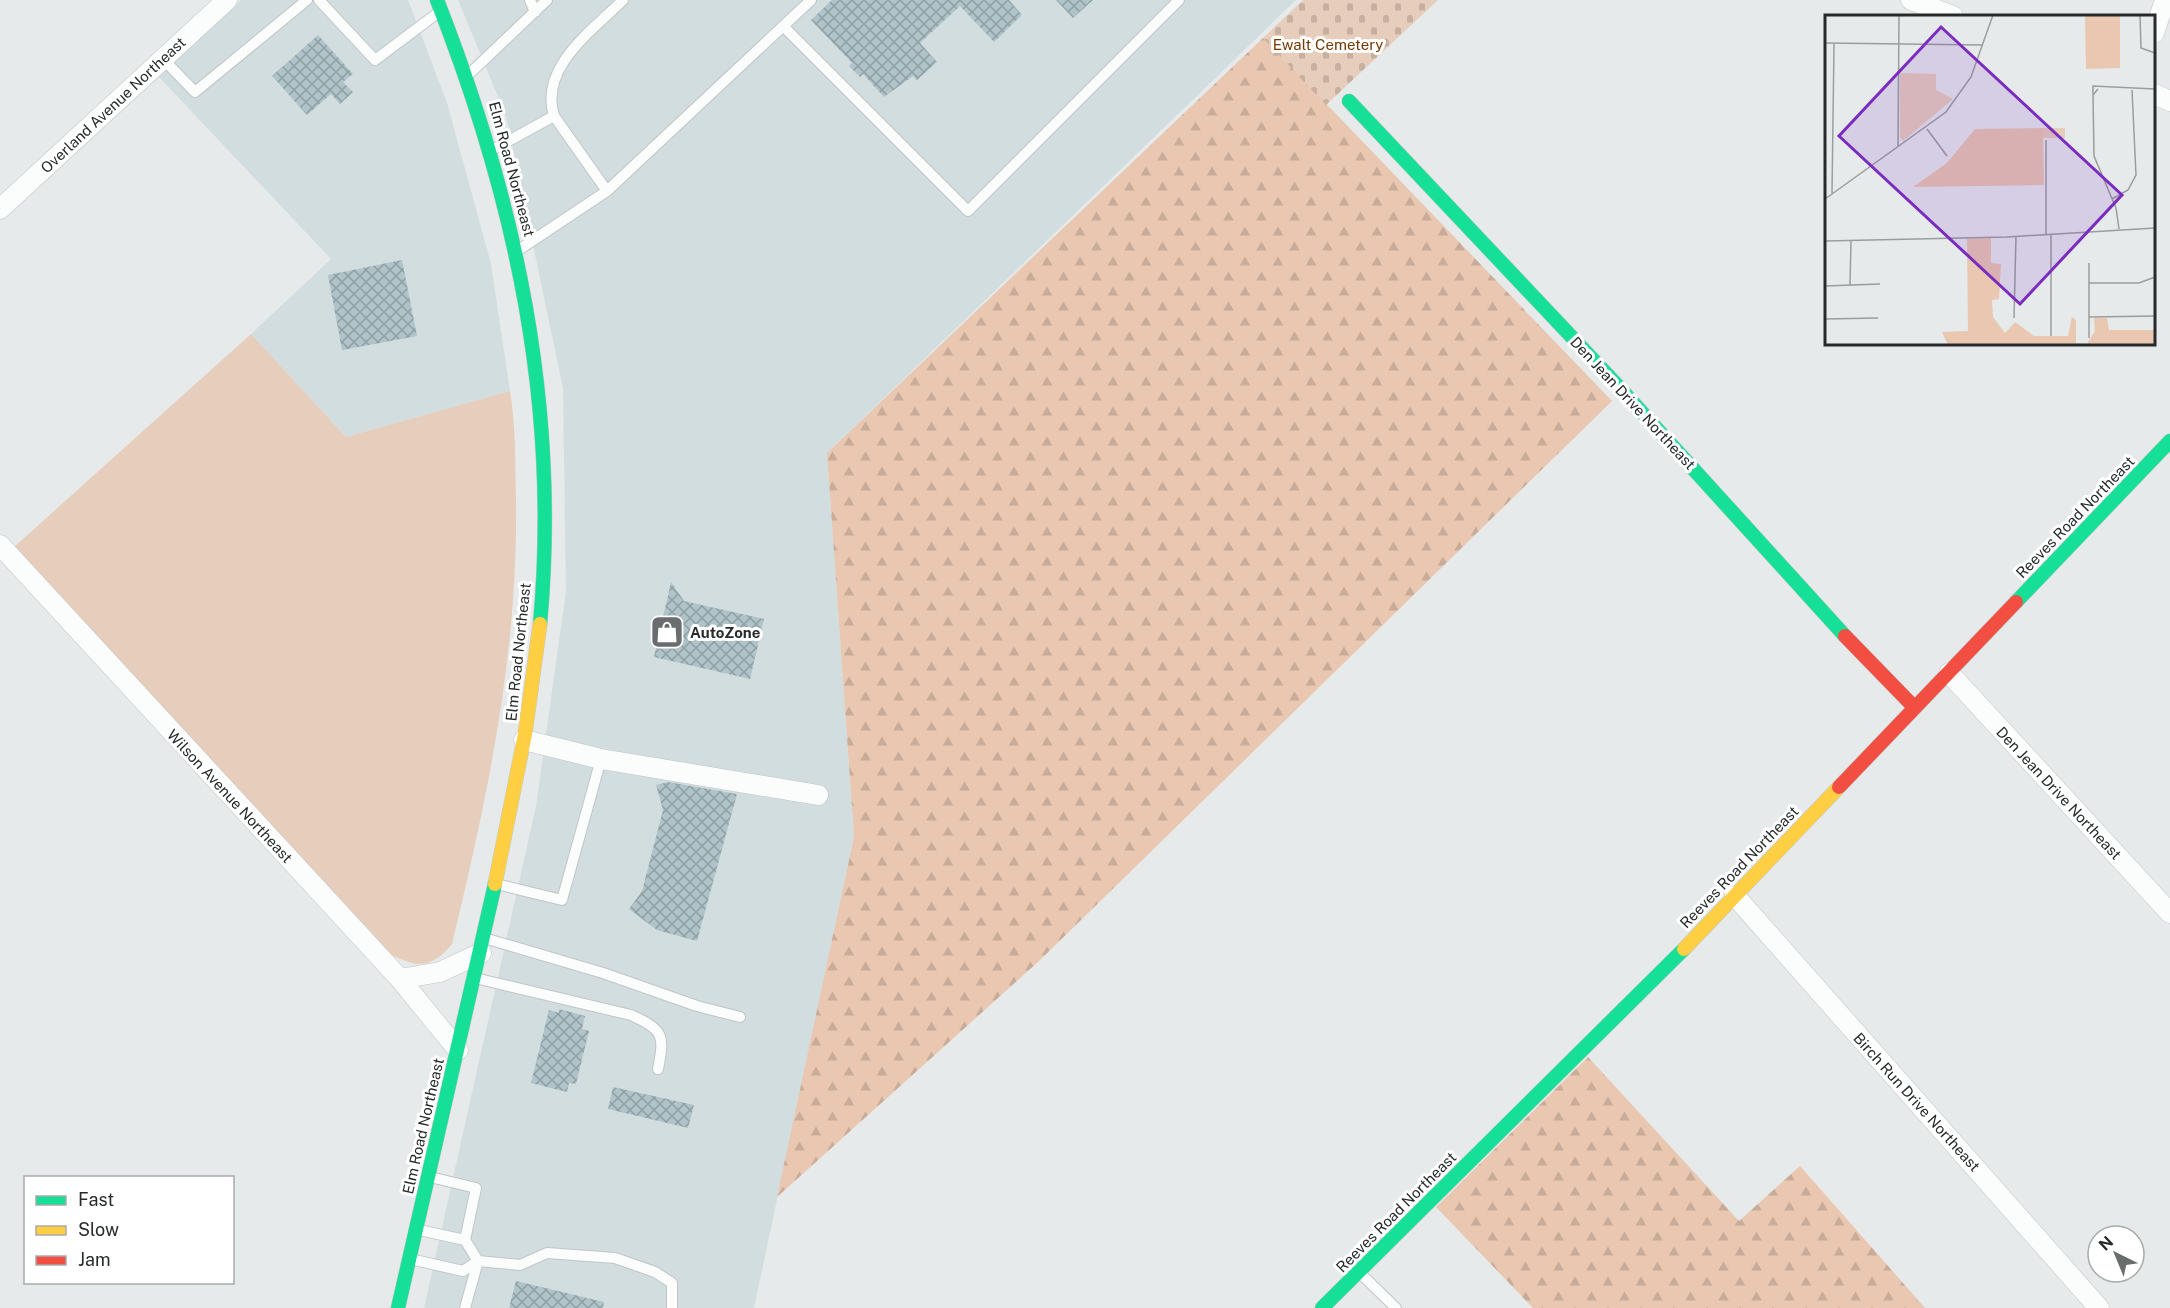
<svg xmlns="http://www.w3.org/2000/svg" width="2170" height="1308" viewBox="0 0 2170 1308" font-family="'Public Sans',sans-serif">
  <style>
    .built { fill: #d2dde0 }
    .grass { fill: #e7cdbb }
    .forest { fill: url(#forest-firs) }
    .cemetery { fill: url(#cemetery-stones) }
    .building { fill: url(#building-cross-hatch) }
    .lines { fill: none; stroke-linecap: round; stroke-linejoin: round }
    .lane-casing { stroke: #c2c5c6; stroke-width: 12 }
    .street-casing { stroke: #c2c5c6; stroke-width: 21 }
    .fast-casing { stroke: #c2c5c6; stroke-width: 15 }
    .slow-casing { stroke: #c2c5c6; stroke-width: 15 }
    .jam-casing { stroke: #c2c5c6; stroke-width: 15 }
    .lane { stroke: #fbfcfc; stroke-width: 10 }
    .street { stroke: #fbfcfc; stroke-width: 20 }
    .fast { stroke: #16e098; stroke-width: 14 }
    .slow { stroke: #ffcf43; stroke-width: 14 }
    .jam { stroke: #f24e42; stroke-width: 14 }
    .labels { text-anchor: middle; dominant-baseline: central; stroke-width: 6; stroke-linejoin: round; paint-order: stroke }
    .park-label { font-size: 15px; fill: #733902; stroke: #fff }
    .street-label { font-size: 15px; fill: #272a2b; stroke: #fff }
    .poi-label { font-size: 15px; font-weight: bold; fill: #272a2b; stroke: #fff; text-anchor: start }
    .inset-road { fill: none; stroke: #9a9d9e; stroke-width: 1.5 }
    .view { fill: #7b2cbf; fill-opacity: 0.15; stroke: #7b2cbf; stroke-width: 3 }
    .inset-edge { fill: none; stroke: #272a2b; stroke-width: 3 }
  </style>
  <defs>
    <pattern id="forest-firs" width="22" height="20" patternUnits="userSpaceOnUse" patternTransform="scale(1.5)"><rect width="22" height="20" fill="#e9c7b0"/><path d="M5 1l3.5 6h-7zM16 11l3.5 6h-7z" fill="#c8ab98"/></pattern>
    <pattern id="cemetery-stones" width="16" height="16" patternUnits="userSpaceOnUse" patternTransform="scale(1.5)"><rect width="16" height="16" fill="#e7cdbb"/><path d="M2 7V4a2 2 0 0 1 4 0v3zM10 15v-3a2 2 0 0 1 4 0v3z" fill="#c6b0a1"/></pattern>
    <pattern id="building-cross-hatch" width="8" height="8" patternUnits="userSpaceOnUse" patternTransform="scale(1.5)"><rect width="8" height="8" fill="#afc3c8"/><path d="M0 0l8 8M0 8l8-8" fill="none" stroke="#8e9fa3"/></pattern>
  </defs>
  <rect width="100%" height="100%" fill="#e6eaeb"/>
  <path class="built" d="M241 0H408L447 103 491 264 510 391 346 437 251 334 331 259 158 76Z
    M458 0H1296L827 453 854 837 754 1308H424L536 806 566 591 563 388 506 116Z"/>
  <path class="grass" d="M251 334 346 437 510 391C516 427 515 463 516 500 518 655 488 794 452 944 433 967 419 969 392 955L14 547Z"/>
  <path class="forest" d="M1263 38 1612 401 1038 962 777 1197 854 837 827 453Z
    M1588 1057 1739 1221 1800 1166 1925 1308H1533L1436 1207Z"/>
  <path class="cemetery" d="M1303 0H1438L1326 105 1263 38Z"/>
  <path class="building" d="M832 0H1009L1022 15 994 42 960 6 920 43 937 62 917 80 913 76 884 97 863 74 860 77 849 66 852 63 811 20Z
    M1056 0H1093L1073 18Z
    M318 35 353 74 343 82 353 92 340 104 331 94 307 115 272 76Z
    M402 260 417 336 342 350 328 275Z
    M671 582 684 601 764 619 750 679 654 657Z
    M668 782 737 794 697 941 657 930 629 909 642 891 663 810 656 785Z
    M559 1009 585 1016 582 1029 589 1031 576 1084 569 1083 567 1092 531 1083 549 1010 559 1013Z
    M613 1087 694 1105 688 1128 608 1109Z
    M516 1281 604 1302 603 1308H509Z"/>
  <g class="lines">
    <g class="lane-casing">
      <path id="lane" d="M319 0 375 60 439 12
        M530 0 535 12
        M783 26 968 211 1179 0
        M163 59 195 92 307 0
        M467 76 547 0
        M492 150 554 116
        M607 191 554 116C539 67 592 31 623 0
        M517 251 607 191 811 0
        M496 884 562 900 601 759
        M484 938 603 973 697 1006 740 1017
        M475 978 631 1015C663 1030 665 1034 658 1069
        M430 1177 476 1188 465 1240 478 1261 465 1308
        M419 1230 465 1240
        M410 1259 463 1271 478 1261 520 1265 547 1253 615 1258 655 1272 672 1283V1308
        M1359 1272 1396 1308"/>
    </g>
    <g class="street-casing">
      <path id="street" d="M1911 0 1953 16
        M2154 33 2165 0
        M2154 94 2170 101
        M0 209 227 0
        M0 545 400 979 458 1050
        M1949 673 2170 913
        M524 740 601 759 818 795
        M1735 896 2099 1308
        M400 979 440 972 481 953"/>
    </g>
    <g class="fast-casing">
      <path id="fast" d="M437 0C516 201 560 407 540 624
        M1349 101 1618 386 1845 636
        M2016 602 2170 441
        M398 1308 495 884
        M1322 1308 1684 949"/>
    </g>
    <g class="slow-casing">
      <path id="slow" d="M495 884 525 734 540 624
        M1684 949 1839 787"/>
    </g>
    <g class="jam-casing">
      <path id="jam" d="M1845 636 1914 707
        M1839 787 2016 602"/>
    </g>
    <use href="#lane" class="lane"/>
    <use href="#street" class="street"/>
    <use href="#fast" class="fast"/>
    <use href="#slow" class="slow"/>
    <use href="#jam" class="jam"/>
  </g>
  <defs>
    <g id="shop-square" transform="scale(1.725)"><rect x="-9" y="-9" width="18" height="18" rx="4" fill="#6a6d6e" stroke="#fff"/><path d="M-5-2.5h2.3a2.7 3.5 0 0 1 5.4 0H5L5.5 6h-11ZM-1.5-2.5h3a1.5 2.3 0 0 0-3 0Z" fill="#fff"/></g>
  </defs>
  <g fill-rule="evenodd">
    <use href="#shop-square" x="667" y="632"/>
  </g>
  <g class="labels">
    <g class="park-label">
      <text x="1328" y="44">Ewalt Cemetery</text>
    </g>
    <g class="street-label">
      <text transform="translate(113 105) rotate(-43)">Overland Avenue Northeast</text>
      <text transform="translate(512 169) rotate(75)">Elm Road Northeast</text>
      <text transform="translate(1633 403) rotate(47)">Den Jean Drive Northeast</text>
      <text transform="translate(2075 517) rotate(-46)">Reeves Road Northeast</text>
      <text transform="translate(518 652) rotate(-84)">Elm Road Northeast</text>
      <text transform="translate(2059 793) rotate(47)">Den Jean Drive Northeast</text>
      <text transform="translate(230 796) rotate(47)">Wilson Avenue Northeast</text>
      <text transform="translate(1739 867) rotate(-46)">Reeves Road Northeast</text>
      <text transform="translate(1917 1102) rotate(48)">Birch Run Drive Northeast</text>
      <text transform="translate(423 1126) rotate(-77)">Elm Road Northeast</text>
      <text transform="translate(1396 1212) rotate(-45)">Reeves Road Northeast</text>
    </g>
    <g class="poi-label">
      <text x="690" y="632">AutoZone</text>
    </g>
  </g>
  <g transform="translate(1825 15)">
    <rect width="330" height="330" fill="#e6eaeb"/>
    <path d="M75 58 111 59V75L128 84 78 126 75 122Z" fill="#e7cdbb"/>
    <path d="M260 0H295V53L261 54ZM218 113 219 170 88 172 122 148 150 114ZM166 223V248L176 249 174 284 167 285 168 302 180 318 190 307 209 321H243L247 302 251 305V328L262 329 270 316 269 303H282L284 315H330V330H123L117 317 143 316 142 224Z" fill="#e9c7b0"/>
    <path d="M218 113H240V123H218Z" fill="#e7cdbb"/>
    <path class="inset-road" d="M315 0 316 33 330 38M0 28 158 30M273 74 268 80 269 141 291 193 294 214M268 80V71L330 74M102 114 122 141M221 125V219M73 132 74 0M7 178 9 29M0 184 121 97 146 62 168 0M287 184 303 175 311 160 307 75M0 226 182 222 330 213M264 268H314L330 262M25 270 26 226M0 271 55 269M264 302 330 301M189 303 191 221M0 304 53 303M226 321V219M264 323V248"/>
    <path class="view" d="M116 12 297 180 195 289 14 121Z"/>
    <rect width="330" height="330" class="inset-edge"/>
  </g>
  <rect x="24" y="1176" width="210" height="108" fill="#ffffff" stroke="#a9aaaa" stroke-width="1.5"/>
  <rect x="36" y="1196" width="30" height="9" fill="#16e098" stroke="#a9aaaa" stroke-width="1.5"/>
  <text x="78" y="1206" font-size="18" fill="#272a2b">Fast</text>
  <rect x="36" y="1226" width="30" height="9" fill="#ffcf43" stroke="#a9aaaa" stroke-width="1.5"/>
  <text x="78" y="1236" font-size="18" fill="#272a2b">Slow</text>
  <rect x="36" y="1256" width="30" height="9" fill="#f24e42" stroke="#a9aaaa" stroke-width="1.5"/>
  <text x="78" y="1266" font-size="18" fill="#272a2b">Jam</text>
  <g transform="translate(2116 1254) rotate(317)"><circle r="28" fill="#ffffff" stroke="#a9aaaa" stroke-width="1.5"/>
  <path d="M0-4.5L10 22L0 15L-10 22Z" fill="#6a6d6e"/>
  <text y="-9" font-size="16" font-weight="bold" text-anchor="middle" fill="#272a2b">N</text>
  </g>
</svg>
